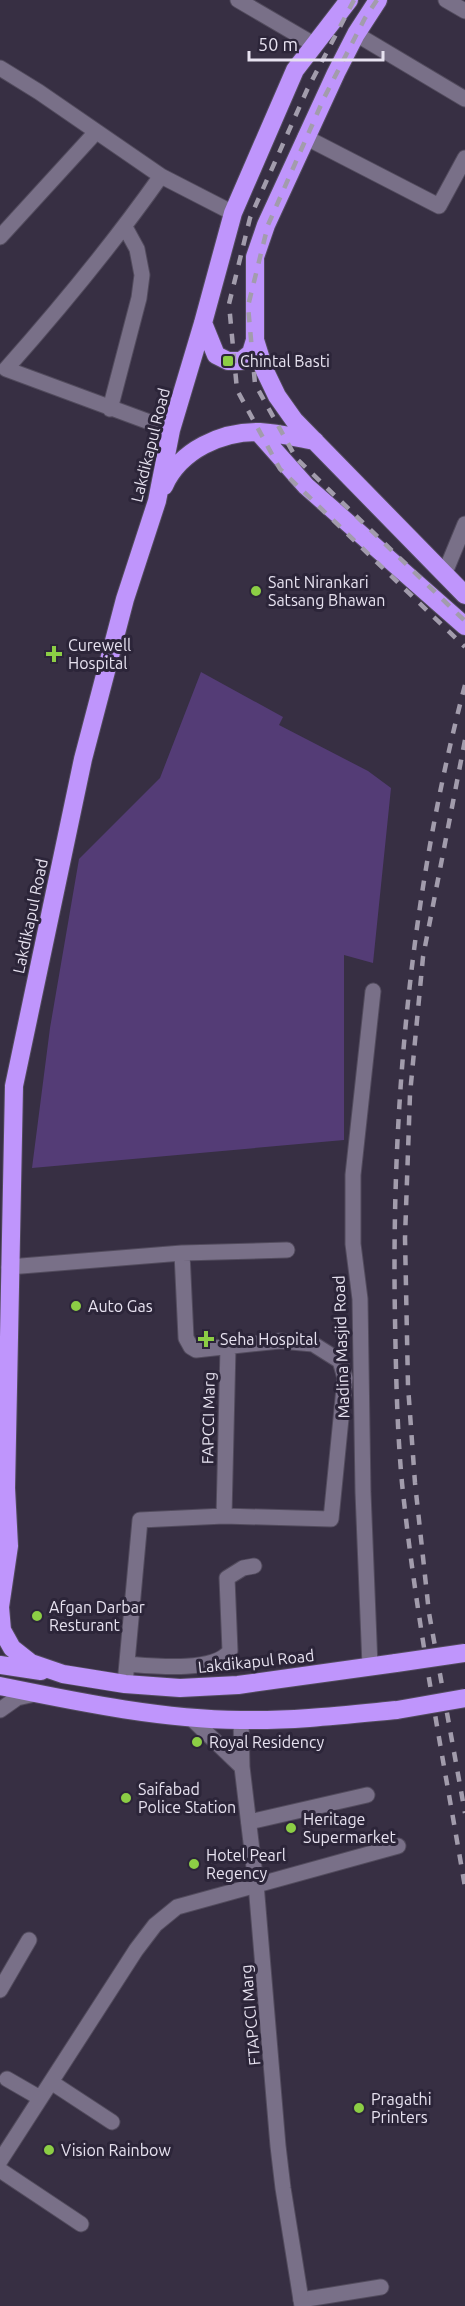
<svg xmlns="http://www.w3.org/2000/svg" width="465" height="2306" viewBox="0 0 465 2306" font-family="Ubuntu,sans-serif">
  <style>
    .green { fill: #543c76 }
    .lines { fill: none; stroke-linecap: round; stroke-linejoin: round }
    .street-casing { stroke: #524b5d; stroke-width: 17 }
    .secondary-casing { stroke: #524b5d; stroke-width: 17 }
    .highway-casing { stroke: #524b5d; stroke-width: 20 }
    .street { stroke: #797088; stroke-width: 15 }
    .secondary { stroke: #797088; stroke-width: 15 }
    .highway { stroke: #bf95fc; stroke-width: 18 }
    .rail { stroke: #a29cac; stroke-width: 4.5; stroke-dasharray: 10 10; stroke-linecap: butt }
    .highway-bridge-casing { stroke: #524b5d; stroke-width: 20; stroke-linecap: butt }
    .highway-bridge { stroke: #bf95fc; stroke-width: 18 }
    .poi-dot { fill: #8cce45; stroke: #2c2539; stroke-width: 2 }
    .labels { text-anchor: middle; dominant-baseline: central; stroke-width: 6; stroke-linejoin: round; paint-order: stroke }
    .poi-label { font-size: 16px; fill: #e7e2f0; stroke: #2c2539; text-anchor: start }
    .street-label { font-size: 16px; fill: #e7e2f0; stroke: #2c2539 }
  </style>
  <rect width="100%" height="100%" fill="#372f43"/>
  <path class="green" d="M201 672 283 717 279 725 368 771 391 788 373 963 344 955V1140L32 1168 50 1028 79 859 160 778Z"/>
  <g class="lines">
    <g class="street-casing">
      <path id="street" d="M238 0 315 45
        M446 0 465 11
        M356 34 465 99
        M0 68 39 92 161 176 233 213
        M305 137 439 206 465 158
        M161 176C113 244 61 307 6 369L171 430
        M0 237 96 132
        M110 409 139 298 142 275 137 249 125 227
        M444 575 465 524
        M9 1267 182 1253 287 1250
        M224 1516 228 1347
        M127 1664C152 1666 214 1673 230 1651L227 1578 243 1568 254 1566
        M370 1666 363 1492 360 1299 353 1244V1175L373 991
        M125 1684 140 1520 224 1516 331 1519 345 1378 340 1361 313 1344 280 1341 196 1350 191 1347 186 1338 182 1253
        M249 1822 367 1795
        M0 1990 29 1940
        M7 2079 40 2098
        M51 2082 112 2122
        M0 2161 136 1950 155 1925 177 1907 398 1846
        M0 2170 81 2224
        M301 2300 381 2287"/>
    </g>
    <g class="secondary-casing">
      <path id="secondary" d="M0 1710 17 1698 35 1694
        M190 1717 242 1767
        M241 1720 242 1767 256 1884 278 2146 283 2188 302 2306"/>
    </g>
    <g class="highway-casing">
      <path id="highway" d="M349 0 295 70 233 213 203 323 171 430 157 501 125 599 83 759 14 1086 6 1488 9 1546 0 1607 2 1630 12 1648 31 1663 63 1674 125 1684 180 1688 238 1685 396 1663
        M378 0 356 34 336 73 266 225 255 257V340L264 369 277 396 294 420 465 595
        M203 323 216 355 228 361H241L251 353 255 340
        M258 432 306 486 465 626
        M164 486C180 450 222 431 260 432 279 433 297 438 315 441
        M0 1665 41 1671
        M0 1686C79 1702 160 1719 241 1720 293 1721 345 1715 397 1710"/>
    </g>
    <use href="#street" class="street"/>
    <use href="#secondary" class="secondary"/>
    <use href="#highway" class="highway"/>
    <path class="rail" d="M354 0 307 90 250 218 229 304 237 390 280 469 465 647
      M377 0 365 18 324 98 268 225 248 306 255 384 296 458 465 621
      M465 685C411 891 391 1106 395 1319 396 1373 397 1429 402 1483 416 1619 442 1752 465 1887
      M465 740 423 957 410 1094 405 1238 408 1386 415 1483 429 1613 465 1813"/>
    <g class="highway-bridge-casing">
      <path id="highway-bridge" d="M396 1663 465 1653
        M397 1710 465 1698"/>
    </g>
    <use href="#highway-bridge" class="highway-bridge"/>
  </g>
  <g class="poi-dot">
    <rect x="222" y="355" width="12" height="12" rx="3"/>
    <circle cx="256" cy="591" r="6"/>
    <path d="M51 645h6v6h6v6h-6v6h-6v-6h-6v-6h6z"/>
    <circle cx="76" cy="1306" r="6"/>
    <path d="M203 1330h6v6h6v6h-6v6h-6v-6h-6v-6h6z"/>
    <circle cx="37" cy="1616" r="6"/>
    <circle cx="197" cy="1742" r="6"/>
    <circle cx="126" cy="1798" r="6"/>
    <circle cx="291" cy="1828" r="6"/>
    <circle cx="194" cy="1864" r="6"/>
    <circle cx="359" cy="2108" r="6"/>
    <circle cx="49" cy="2150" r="6"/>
  </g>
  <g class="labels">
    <g class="poi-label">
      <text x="240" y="361">Chintal Basti</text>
      <text x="268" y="582">Sant Nirankari<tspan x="268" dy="18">Satsang Bhawan</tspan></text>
      <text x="68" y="645">Curewell<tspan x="68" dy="18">Hospital</tspan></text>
      <text x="88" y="1306">Auto Gas</text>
      <text x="220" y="1339">Seha Hospital</text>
      <text x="49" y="1607">Afgan Darbar<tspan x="49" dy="18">Resturant</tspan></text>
      <text x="209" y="1742">Royal Residency</text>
      <text x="138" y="1789">Saifabad<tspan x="138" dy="18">Police Station</tspan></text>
      <text x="303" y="1819">Heritage<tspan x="303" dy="18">Supermarket</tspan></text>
      <text x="206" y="1855">Hotel Pearl<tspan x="206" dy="18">Regency</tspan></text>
      <text x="371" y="2099">Pragathi<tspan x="371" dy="18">Printers</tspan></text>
      <text x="61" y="2150">Vision Rainbow</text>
    </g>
    <g class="street-label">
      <text transform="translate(150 445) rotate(-76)">Lakdikapul Road</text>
      <text transform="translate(30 916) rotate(-78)">Lakdikapul Road</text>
      <text transform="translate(341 1347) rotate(-92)">Madina Masjid Road</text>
      <text transform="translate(208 1418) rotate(-89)">FAPCCI Marg</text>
      <text transform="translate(256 1661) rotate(-6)">Lakdikapul Road</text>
      <text transform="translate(250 2015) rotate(-95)">FTAPCCI Marg</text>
    </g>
  </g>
  <path d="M249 51v9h134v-9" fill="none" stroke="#e7e2f0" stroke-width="3"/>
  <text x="258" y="51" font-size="18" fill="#e7e2f0" stroke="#2c2539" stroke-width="4.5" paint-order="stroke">50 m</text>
</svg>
